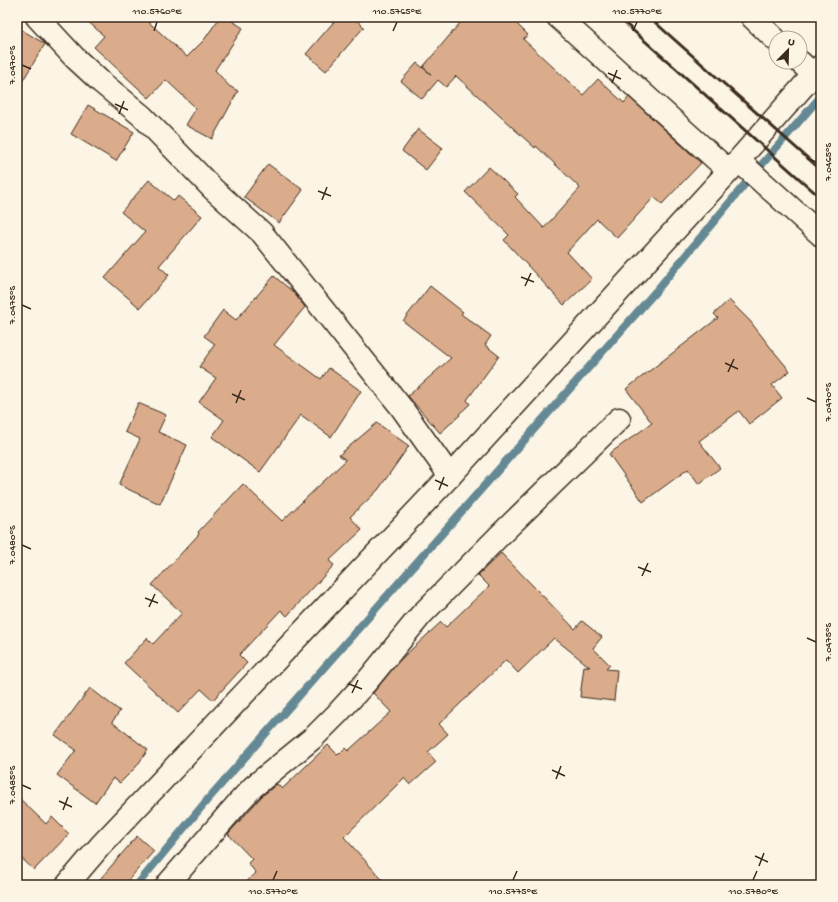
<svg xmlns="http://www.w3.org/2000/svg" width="838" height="902" viewBox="0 0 838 902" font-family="'Gochi Hand',sans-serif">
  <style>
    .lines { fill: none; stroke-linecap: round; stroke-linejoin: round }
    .stream { stroke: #658994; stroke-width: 8 }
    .building { fill: #daac8b; stroke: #3b2a1e }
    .minor-casing { stroke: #3b2a1e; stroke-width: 25 }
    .secondary-casing { stroke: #3b2a1e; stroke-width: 25 }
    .minor { stroke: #fcf5e5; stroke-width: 22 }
    .secondary { stroke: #fcf5e5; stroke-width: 22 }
    .rail { stroke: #3b2a1e; stroke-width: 3 }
    .ticks { fill: none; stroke: #3b2a1e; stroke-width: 1.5 }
    .neatline { fill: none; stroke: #3b2a1e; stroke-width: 1.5 }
    .ticks-label { font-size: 10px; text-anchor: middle; fill: #3b2a1e }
  </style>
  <rect width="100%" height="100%" fill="#fcf5e5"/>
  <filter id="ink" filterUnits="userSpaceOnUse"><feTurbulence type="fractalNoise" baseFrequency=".025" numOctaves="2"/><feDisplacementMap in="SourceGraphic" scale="8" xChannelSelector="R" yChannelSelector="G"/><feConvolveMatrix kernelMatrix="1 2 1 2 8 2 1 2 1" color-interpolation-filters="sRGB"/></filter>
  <g filter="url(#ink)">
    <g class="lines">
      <path class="stream" d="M137 885 208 799 656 291 745 184 821 96"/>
    </g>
    <path class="building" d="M83 17H143L187 57 204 40 220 17H226L243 28 215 70 229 86 238 91 212 139 186 125 196 108 166 80 149 98 124 75 94 47 104 36Z
      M338 17H353L364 27 326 71 306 54Z
      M465 17H510L528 35 523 39 583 95 598 79 624 103 629 97 701 163 662 204 654 197 617 238 597 219 567 252 592 279 564 305 504 240 509 235 465 192 489 167 518 194 515 197 544 228 580 188 536 146 535 148 456 76 446 87 438 80 422 99 401 81 417 63 432 75 423 67Z
      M17 27 45 44 17 90Z
      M88 105 134 132 116 161 71 134Z
      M418 129 443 148 426 170 402 151Z
      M268 164 303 190 279 223 244 197Z
      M149 180 174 201 178 196 202 216 159 266 169 275 140 308 105 278 145 232 121 212Z
      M274 276 293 292 305 307 274 345 321 379 329 368 361 391 331 437 301 415 260 472 212 437 224 420 199 402 216 378 199 367 215 344 204 336 223 310 236 320Z
      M430 286 463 312 461 314 491 336 485 345 499 356 467 400 470 404 459 414 460 415 440 433 408 396 451 358 403 321Z
      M729 300 750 321 771 348 790 371 772 385 782 398 749 424 739 411 699 441 720 468 699 484 688 469 643 502 609 454 652 423 626 389 718 318 714 314Z
      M138 403 166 415 158 432 187 445 160 504 119 485 140 439 125 432Z
      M377 423 409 446 378 490 350 517 362 530 329 561 334 565 287 616 281 610 239 655 247 663 213 700 201 689 178 713 124 663 147 638 153 644 182 613 152 585 199 534 198 532 243 484 282 521 346 460 339 455Z
      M501 553 575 629 582 621 602 637 593 648 610 665 606 669 617 670 614 701 580 697 584 666 590 667 554 638 518 673 506 660 439 724 448 734 428 752 436 762 410 785 404 778 344 837 387 885H243L256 873 248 863 252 859 228 834 262 796 277 784 282 789 328 745 338 755 345 748 348 751 391 712 373 693 398 662 441 622 446 627 489 586 478 575Z
      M90 688 120 711 112 722 148 750 136 767 120 783 113 778 95 803 57 775 76 750 55 735Z
      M17 796 46 824 52 817 69 834 34 870 17 854Z
      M137 836 154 851 124 885H95Z"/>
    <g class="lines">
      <g class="minor-casing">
        <path id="minor" d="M37 17 75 58 101 82 142 116 213 189 262 233 401 407 450 476
          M558 17 729 171
          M752 17 776 40
          M800 62 814 75
          M739 161 821 235
          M167 885 239 802 253 787 313 738 337 714 368 680 421 615 500 535 619 419"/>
      </g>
      <g class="secondary-casing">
        <path id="secondary" d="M67 885 101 845 450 476 729 171 821 66"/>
      </g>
      <use href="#minor" class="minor"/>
      <use href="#secondary" class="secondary"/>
      <path class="rail" d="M618 17 821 198
        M649 17 821 170"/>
    </g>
  </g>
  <path class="ticks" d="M154 31 157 22M393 31 397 22M633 31 637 22M22 65 31 69M608 73 621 79M612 83 617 70M115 104 128 110M119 114 124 101M807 158 816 162M318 191 331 196M322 200 327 187M521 277 534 282M525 286 531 273M22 305 31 309M725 363 738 369M728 372 734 359M232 394 245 400M807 398 816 402M236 403 241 390M435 480 448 486M439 490 444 477M22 545 31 549M638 567 651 572M642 576 648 563M145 598 158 603M149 607 155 594M807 638 816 642M349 684 362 689M352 693 358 680M552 770 565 776M556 779 561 766M22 785 31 789M59 801 72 807M63 810 68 797M755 856 768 862M759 866 764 853M273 880 277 871M513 880 517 871M753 880 757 871"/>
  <rect width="838" height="902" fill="none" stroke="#fcf5e5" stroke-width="44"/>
  <g transform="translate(788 50) rotate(23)"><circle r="19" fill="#fcf5e5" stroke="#afa495"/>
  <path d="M0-3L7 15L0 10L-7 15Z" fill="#3b2a1e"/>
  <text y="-6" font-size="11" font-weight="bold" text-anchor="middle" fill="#3b2a1e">U</text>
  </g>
  <rect x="22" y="22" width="794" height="858" class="neatline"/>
  <g class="ticks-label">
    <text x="157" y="14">110.5760°E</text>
    <text x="397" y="14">110.5765°E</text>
    <text x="637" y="14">110.5770°E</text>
    <text transform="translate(11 65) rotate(-90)" y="4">7.0470°S</text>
    <text transform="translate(827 162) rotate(-90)" y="4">7.0465°S</text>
    <text transform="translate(11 305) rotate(-90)" y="4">7.0475°S</text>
    <text transform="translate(827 402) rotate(-90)" y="4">7.0470°S</text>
    <text transform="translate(11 545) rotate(-90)" y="4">7.0480°S</text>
    <text transform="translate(827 642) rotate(-90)" y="4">7.0475°S</text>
    <text transform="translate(11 785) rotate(-90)" y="4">7.0485°S</text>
    <text x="273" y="894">110.5770°E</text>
    <text x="513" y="894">110.5775°E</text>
    <text x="753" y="894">110.5780°E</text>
  </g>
</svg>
